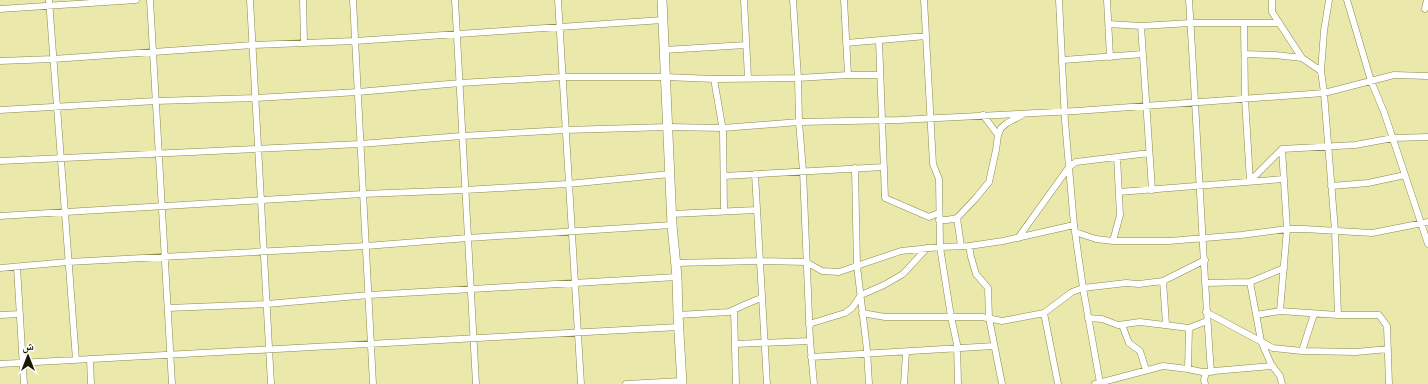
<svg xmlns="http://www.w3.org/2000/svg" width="1428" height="384" viewBox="0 0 1428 384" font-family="'Zilla Slab','Noto Naskh Arabic',serif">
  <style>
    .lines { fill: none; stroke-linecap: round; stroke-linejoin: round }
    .street-casing { stroke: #8a894e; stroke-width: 7 }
    .secondary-casing { stroke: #8a894e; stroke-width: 10 }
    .street { stroke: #fff; stroke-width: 6 }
    .secondary { stroke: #fff; stroke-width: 9 }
  </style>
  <rect width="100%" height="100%" fill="#eae9ab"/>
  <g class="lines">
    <g class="street-casing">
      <path id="street" d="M49 0 76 360
        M150 0 172 384
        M250 0 271 384
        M303 0 304 42
        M353 0 373 384
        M455 0 476 384
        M558 0 581 384
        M744 0 748 78
        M793 0 798 78 799 122 803 171 810 341 814 384
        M844 0 848 75
        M924 0 933 164 939 179 940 247 951 317 957 344 958 384
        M1059 0 1065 121 1074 225 1083 288 1100 383
        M1107 0 1110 57
        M1189 0C1197 124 1202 248 1211 372
        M1272 0V12L1302 58
        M1329 0 1324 31 1321 71 1324 93 1335 231 1338 315
        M1347 0 1371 81 1384 112 1428 244
        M0 9 136 0
        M1425 9 1427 0
        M1244 23 1245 99 1250 181
        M1109 24 1141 26 1191 23H1279
        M1141 26 1152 190
        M879 41 885 198 929 217 936 214
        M846 43 926 36
        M664 50 746 45
        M1245 54 1275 55 1302 58 1321 71
        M1063 60 1143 54
        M0 61 53 59 253 45 355 41 663 20
        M714 79 723 131 724 211
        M0 110 156 101 256 98 358 92 460 83 563 77H665L714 79 798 78 848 75H880
        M983 115 998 135
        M0 161 360 144 462 136 565 130 668 127 723 128 799 122 899 120 1076 111 1324 93 1394 75 1428 76
        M855 168 857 266 867 350 869 384
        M755 174 767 384
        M724 176 884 167
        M1250 181 1282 149 1355 145 1393 138 1428 137
        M1331 186 1368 183 1405 175
        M1119 192 1284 179
        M672 214 756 210
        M0 216 363 194 465 190 568 184 670 174
        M957 218 961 246
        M939 220H947L957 218 975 199 989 182 996 150 998 135 1001 128 1007 123 1024 114
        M1075 232 1096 239 1113 241H1169L1241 235 1287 229H1304L1372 233 1428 222
        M1018 238 1069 167 1076 162 1149 153
        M1113 241 1120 215 1117 157
        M969 246 971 257 976 274 988 288 989 318 1002 384
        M676 263 759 261 806 262 822 271 839 272 901 251 940 247 969 246 1003 241 1074 225
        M17 267 24 384
        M0 268 68 262 366 246 468 238 672 225
        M1163 281 1166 324
        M1250 282 1261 341 1271 364 1280 376 1282 384
        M1205 283 1250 282 1284 268
        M168 308 267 304 369 295 677 277
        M734 311 736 384
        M1280 311 1287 229 1282 149
        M1206 312 1273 348 1302 351 1356 352 1388 349
        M862 313 885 317H982L1002 321 1044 313 1072 292 1083 288 1126 283 1139 284 1163 281 1205 260
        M1044 313 1058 384
        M0 315 20 314
        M678 315 729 312 744 305 761 298
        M1256 315 1280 311 1338 315H1379L1387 326 1389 384
        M1088 318 1102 319 1118 325 1140 322 1189 328 1207 321
        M809 324 845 313 852 308 861 295 884 285 903 274 927 248
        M1122 325 1129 343 1140 351 1146 370
        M735 344 810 341
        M1302 351 1314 314
        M811 357 994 346
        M90 359 91 384
        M0 364 679 327
        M1188 369 1189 328
        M626 384 682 381
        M904 384 906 352
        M1095 384 1163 366 1188 369 1202 372 1273 366
        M1205 384 1204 380 1206 372"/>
    </g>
    <g class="secondary-casing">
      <path id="secondary" d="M662 0 672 225 677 277 678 315 682 384"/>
    </g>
    <use href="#street" class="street"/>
    <use href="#secondary" class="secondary"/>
  </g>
  <g transform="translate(28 356)" stroke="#ffffff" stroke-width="3" paint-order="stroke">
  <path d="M0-3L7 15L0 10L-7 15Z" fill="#191902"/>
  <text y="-6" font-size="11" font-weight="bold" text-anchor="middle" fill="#191902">ش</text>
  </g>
</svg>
